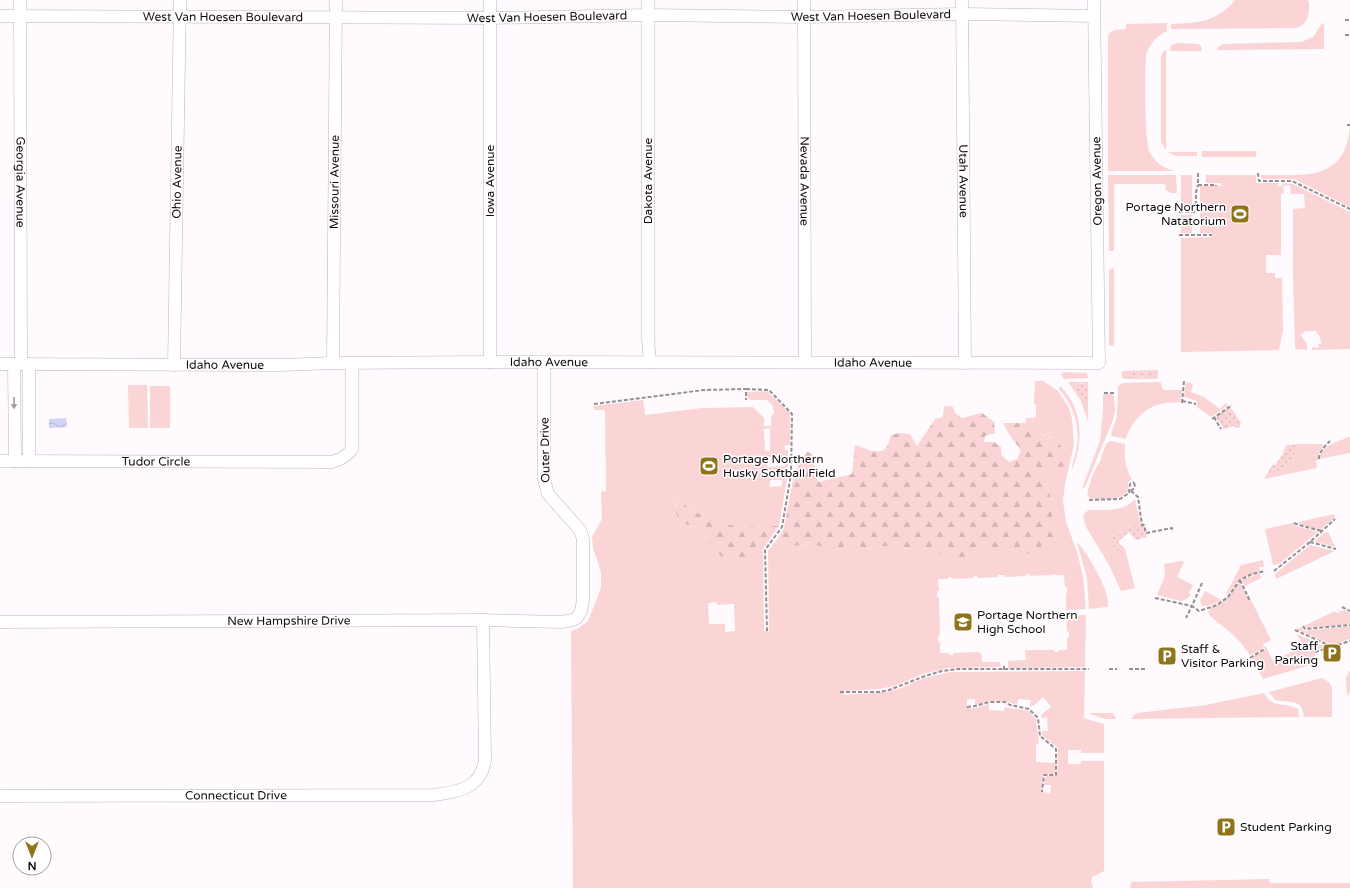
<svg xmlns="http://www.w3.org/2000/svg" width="1350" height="888" viewBox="0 0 1350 888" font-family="'Varela Round',sans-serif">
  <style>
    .green { fill: #fbd4d5; fill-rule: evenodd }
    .forest { fill: url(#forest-firs) }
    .garden { fill: url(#garden-dots) }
    .water { fill: url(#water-waves) }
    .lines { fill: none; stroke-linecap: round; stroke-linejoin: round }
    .minor-casing { stroke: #c2b0c1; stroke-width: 13 }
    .path { stroke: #948f93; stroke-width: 2; stroke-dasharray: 4 2; stroke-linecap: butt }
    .minor { stroke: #fff; stroke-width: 12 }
    .oneway { fill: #a09da0 }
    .labels { text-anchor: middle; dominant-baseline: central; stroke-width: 3; stroke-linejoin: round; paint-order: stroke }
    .street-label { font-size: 12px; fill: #110b11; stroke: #fff }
    .poi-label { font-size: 12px; fill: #110b11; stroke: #fff; text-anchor: start }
  </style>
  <defs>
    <pattern id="forest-firs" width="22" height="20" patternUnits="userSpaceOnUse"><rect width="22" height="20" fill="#fbd4d5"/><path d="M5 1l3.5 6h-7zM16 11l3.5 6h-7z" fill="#d6b5b6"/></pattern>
    <pattern id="garden-dots" width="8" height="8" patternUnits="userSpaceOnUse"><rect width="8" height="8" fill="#fbd4d5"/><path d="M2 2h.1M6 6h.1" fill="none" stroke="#d6b5b6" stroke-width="1.8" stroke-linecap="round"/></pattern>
    <pattern id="water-waves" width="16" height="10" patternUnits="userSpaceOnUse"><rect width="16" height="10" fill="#d1d6f9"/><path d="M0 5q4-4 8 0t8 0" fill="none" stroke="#b2b6d4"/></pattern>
  </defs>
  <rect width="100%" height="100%" fill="#fefafd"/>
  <path class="green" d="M1235 0H1306L1309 1C1309 13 1309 23 1297 28L1171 29V24C1198 23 1217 22 1235 0Z
    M1167 23V31C1156 36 1150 44 1146 55 1145 70 1144 142 1150 153 1156 163 1163 168 1174 171H1108V37L1109 33 1115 30 1126 29V24Z
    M1322 23 1324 24V49L1217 50 1218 47 1223 44 1302 42 1314 36Z
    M1178 43 1198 44 1201 46 1202 51H1170L1171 45Z
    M1167 49 1166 53V150L1161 142V60L1162 53Z
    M1350 127V207L1294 179H1261V175C1304 175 1345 182 1350 127Z
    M1202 151H1256V157H1202Z
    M1167 152H1197V156H1176Z
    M1108 175H1176L1177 193H1171L1166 190 1165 184H1114V251H1109Z
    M1181 175H1192V210H1181Z
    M1206 175H1256V183H1278V186H1282V183L1293 184 1350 212V349L1312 350V347L1319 348 1318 344H1321L1320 337 1316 331H1304V333L1300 334 1307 344V350L1295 349 1293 278V209L1305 208 1304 194H1291L1290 185 1283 186 1284 193 1281 194V255H1266V273H1275V278H1282L1283 331 1279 350 1181 352V238L1212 237V233H1200V186H1222L1221 183H1206Z
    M1181 215H1192V233H1181Z
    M1114 268V346L1109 345V270Z
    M1158 370V378L1157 379H1124L1122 377V371ZM1130 371 1139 373 1148 372 1145 378 1136 377Z
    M1063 372 1087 373 1088 378 1064 379 1061 375Z
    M1035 381H1043L1058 391 1069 408 1072 419 1074 444 1065 484 1063 501 1066 522 1077 552 1083 576 1086 609 1066 610V594L1067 593V587H1065L1064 575H1056L1055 574H1052V575L1030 576 1029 574H1026V576L1005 577V575H998V577L977 578V576H974L973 578 952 579 951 577H948V579H938L939 591H937V597H939L940 635 938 636V641L940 642V653H949V655H953V653L980 652V654L982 655V662H1000L1001 667 948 668 923 674 895 686 878 689 844 691V695L885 692 901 688 924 678 950 672 1085 671 1084 718 1104 724V753H1081V750H1068V764H1081V761H1104V871L1092 877 1091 881 1093 888H573L571 631 577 629 588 621 601 588V572L593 548 592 537 602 519 601 492 606 491 605 410H594V406L643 400 645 415 702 408 753 407 764 418V426H771V417L774 413 773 406 767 400H750L747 397V392L767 391 790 413V445H785V450H788V474L779 526C766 526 752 527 739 526 716 526 695 513 677 499L675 506 689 526 699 528 714 549 752 559 763 549 764 631H769L768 551 778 538 785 546 816 545 831 549 850 550 883 546 921 550 931 547 956 563 966 555 985 547 999 557 1006 549 1028 554 1030 546 1058 528 1052 519V501L1048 490 1047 471 1052 437C1037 434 1035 432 1032 418L1036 417V404H1034ZM770 428V451H765L764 429ZM767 457H785V466L767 467ZM770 480H782V486L770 487ZM717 602V605L734 604 735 631 725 632V624H709L708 603ZM1042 698H1044L1051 707 1042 714 1041 718 1047 717 1048 731H1042V735L1058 748 1057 776H1046L1044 785H1051L1050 793 1041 792 1043 774H1055V763L1036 762V744L1039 743 1036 719 1029 711 1005 707 1004 711 989 710V704L975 708H967V699H975V705L989 701H1005L1017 705 1018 699 1031 700 1030 707 1034 705Z
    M1068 382H1088V421L1080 399ZM1084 383 1087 405 1075 388 1076 384Z
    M1159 382 1161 383 1163 390H1182L1180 402C1174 403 1167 402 1161 404 1145 407 1130 423 1126 439L1112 436 1111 434 1117 416 1118 386 1123 383Z
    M1186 382 1193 384 1191 392 1204 397 1220 409 1226 403H1227V406L1211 417 1197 407V401L1184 397Z
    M128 385H147L148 428H129Z
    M150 386H170V428H150Z
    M1060 386C1083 408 1084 442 1072 470 1072 462 1076 454 1077 446 1080 426 1073 404 1059 389Z
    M1103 394H1112L1114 396 1115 410 1113 420 1085 487 1082 488 1100 441 1103 410Z
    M1349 437H1350V453L1320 459C1322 445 1337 442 1349 437Z
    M1110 441 1125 444C1124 456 1125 468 1132 479L1128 483V491C1120 501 1102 500 1090 498L1087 494 1092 476 1100 461 1106 444Z
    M1302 444H1322L1323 446 1319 453 1318 460H1316L1317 468 1264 479 1284 467Z
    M1135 499 1141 526 1127 527 1116 535H1113L1114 543H1116L1119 551 1123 547 1125 549 1135 588 1121 591 1108 563 1086 527 1083 516 1086 512 1089 510C1105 510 1124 512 1135 499Z
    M1334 514 1335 517 1320 530 1299 524V522Z
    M1292 523 1296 526 1318 532 1279 564 1273 565 1265 529Z
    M1328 532 1335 547 1316 542 1315 541 1324 533Z
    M1077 542C1085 549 1114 597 1107 607L1089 609 1087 578Z
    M1310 545 1335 551 1276 579 1275 574Z
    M1263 560 1264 567H1259L1260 571 1240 579 1228 594 1226 595V594L1241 565Z
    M1182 561 1184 562 1177 577 1193 585 1189 593 1191 594C1188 599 1184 601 1180 601L1157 595 1165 576 1164 564Z
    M1260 573 1261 578 1245 586 1242 580Z
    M1239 583H1240L1249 600H1251L1271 640 1263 644 1264 646 1263 648 1251 655 1249 654 1241 643 1229 631 1211 617 1208 612 1210 608C1226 603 1229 595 1239 583Z
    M1205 591 1220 599 1221 601 1208 606H1202L1200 600Z
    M1344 610 1350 613V624L1306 628 1304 626 1335 611 1336 613Z
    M1086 615 1085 667 1008 668V661L1026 660 1025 650H1054L1055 652H1058L1059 650H1067V638H1069V632L1067 631 1066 616Z
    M1350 626V639L1333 645 1296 629 1302 627 1304 631Z
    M1297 634 1325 646V647L1314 650 1317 663 1263 679 1253 659V657L1264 650 1267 649 1273 661 1303 646Z
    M1350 670V692L1347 696 1346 678Z
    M1322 678 1329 682 1332 688V717H1304C1303 698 1289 703 1275 700L1269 692Z
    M1264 693C1274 710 1284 701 1298 709L1299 717 1131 719 1134 715 1138 713 1206 705Z
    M1088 713H1112L1115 716 1116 719H1105Z
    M1269 879 1270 883H1350V888H1130L1131 882Z"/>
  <path class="forest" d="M944 406 953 407 955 413 962 418 982 413 994 422 995 433 985 436 984 442H994L1001 447C1000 455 1003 458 1010 462L1017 459 1021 450 1010 436 1003 423H1026V418H1032C1037 444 1048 429 1060 445 1064 449 1066 457 1069 462L1058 470 1047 471 1048 490 1052 501V519L1058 528 1059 535 1053 544 1042 546 1038 548 1030 547 1028 554 1006 549 999 557H993L985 547 966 555 956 563 931 547 921 550 883 546 850 550 831 549 816 545 785 546 778 538 784 528 794 474 807 452 812 453 816 475 819 482 852 474 855 445 872 451H883L888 445 891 435 899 433 910 434 917 446 935 419 943 417Z
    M677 499C694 513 716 525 739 526 752 527 766 526 779 526L763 549 752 559H724L714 549 699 528C681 525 672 518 677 499Z"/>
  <path class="garden" d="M1130 371 1139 373 1151 372H1152L1153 376 1151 378 1138 377 1129 378 1127 376V373Z
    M1076 384H1087V405L1086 406 1075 388Z
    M1229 408 1232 409 1241 423 1239 428H1236L1234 426 1224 429 1216 417Z
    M1302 444 1284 467 1264 479 1273 464 1275 466 1284 452 1283 451 1287 445Z
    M1133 526H1144L1147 537 1136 540 1129 532 1118 542 1123 547 1119 551 1116 549 1114 545 1115 543 1112 542 1110 539 1111 536C1116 535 1122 533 1124 528Z"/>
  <path class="water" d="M66 418 67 427 49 428V419Z"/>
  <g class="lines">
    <g class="minor-casing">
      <g id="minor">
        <path id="s1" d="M20 0 21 364"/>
        <path d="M648 0V339L650 362"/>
        <path id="s2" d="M804 0 805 362"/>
        <path id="s3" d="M962 0 965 363"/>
        <path id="s4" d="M0 16 490 18 648 15 804 17 962 14 1094 16"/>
        <path d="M490 362V0"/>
        <path id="s5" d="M333 363 336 0"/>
        <path id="s6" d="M0 364 282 365 333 363 490 362 1099 363 1094 0"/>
        <path d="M14 364 15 461"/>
        <path id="s7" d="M174 365 180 0"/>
        <path id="s8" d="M0 461 332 462C341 459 346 457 352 449V363"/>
        <path d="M29 461V364"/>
        <path id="s9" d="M0 622 483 620 561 622 573 620 577 618 581 611 583 600V539L580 530 548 494 544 479V363"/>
        <path id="s10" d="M0 796 434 795C459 792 481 788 485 760L483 620"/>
      </g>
    </g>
    <path class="path" d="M1345 20H1350
      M1345 35H1350
      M1347 125H1350
      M1198 173V185H1216V186
      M1258 173 1259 181H1292L1350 209
      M1179 212H1196V192L1198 185
      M1179 235H1212
      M746 389 769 390 792 414 791 474 782 527 765 550 767 631
      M1104 393H1115
      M1182 401 1196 404
      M1182 403 1184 381
      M594 404 704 390 746 389V400
      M1214 417 1221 429
      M1212 419 1232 405
      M1319 459C1319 452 1325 446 1330 441
      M1131 491 1138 497 1142 525H1144L1146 533 1172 528 1173 532
      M1131 491 1135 487 1134 482
      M1089 500 1120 499 1129 493 1130 484 1134 482
      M1294 523 1299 525 1322 531
      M1310 542 1336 549
      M1274 571 1310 542 1335 519
      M1240 580 1249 599 1250 598
      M1202 583 1192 606 1199 611 1217 605 1228 597 1240 580 1252 574 1265 571
      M1155 598 1192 606 1186 618
      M1342 607 1350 611
      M1303 626 1305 629 1350 625
      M1295 630 1324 643 1329 647
      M1315 652 1350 641
      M1250 658 1266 648
      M1109 669H1117
      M1129 669H1147
      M1004 670V666
      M840 692H879L889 690 925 676 942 671 958 669H1089
      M967 707 975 706 989 702H1005L1010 705 1029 709 1038 718 1040 736 1056 749V775H1044L1042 792"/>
    <use href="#minor" class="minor"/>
  </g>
  <defs><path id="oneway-solid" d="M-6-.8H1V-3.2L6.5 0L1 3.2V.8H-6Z"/></defs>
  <use class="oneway" href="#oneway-solid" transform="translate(14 403) rotate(90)"/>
  <defs>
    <g id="stadium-square" transform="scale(1)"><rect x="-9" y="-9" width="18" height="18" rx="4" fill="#8f7419" stroke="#fff"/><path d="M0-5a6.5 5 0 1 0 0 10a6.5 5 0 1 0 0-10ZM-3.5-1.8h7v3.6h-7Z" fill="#fff"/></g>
    <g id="school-square" transform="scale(1)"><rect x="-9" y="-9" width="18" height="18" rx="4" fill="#8f7419" stroke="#fff"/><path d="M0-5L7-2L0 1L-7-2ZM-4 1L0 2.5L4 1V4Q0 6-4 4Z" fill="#fff"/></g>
    <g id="parking-square" transform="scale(1)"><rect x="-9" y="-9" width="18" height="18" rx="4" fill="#8f7419" stroke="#fff"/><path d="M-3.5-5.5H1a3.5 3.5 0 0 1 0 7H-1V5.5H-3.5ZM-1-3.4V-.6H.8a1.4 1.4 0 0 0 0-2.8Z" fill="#fff"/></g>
  </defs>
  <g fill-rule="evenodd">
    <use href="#stadium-square" x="1240" y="214"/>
    <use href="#stadium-square" x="709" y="466"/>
    <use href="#school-square" x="963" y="622"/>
    <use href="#parking-square" x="1332" y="653"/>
    <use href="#parking-square" x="1167" y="656"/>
    <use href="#parking-square" x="1226" y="827"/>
  </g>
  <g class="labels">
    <g class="street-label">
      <text stroke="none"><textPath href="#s4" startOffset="871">West Van Hoesen Boulevard</textPath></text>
      <text stroke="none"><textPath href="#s4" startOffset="547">West Van Hoesen Boulevard</textPath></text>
      <text stroke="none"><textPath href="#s4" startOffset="223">West Van Hoesen Boulevard</textPath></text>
      <text transform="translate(490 181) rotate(-90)">Iowa Avenue</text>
      <text transform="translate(648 181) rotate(-90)">Dakota Avenue</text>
      <text stroke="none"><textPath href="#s2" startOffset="181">Nevada Avenue</textPath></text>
      <text stroke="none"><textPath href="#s3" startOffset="181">Utah Avenue</textPath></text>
      <text transform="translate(1097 181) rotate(-91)">Oregon Avenue</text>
      <text stroke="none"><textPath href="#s1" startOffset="182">Georgia Avenue</textPath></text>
      <text stroke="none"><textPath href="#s7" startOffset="183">Ohio Avenue</textPath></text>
      <text stroke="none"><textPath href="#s5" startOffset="181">Missouri Avenue</textPath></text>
      <text stroke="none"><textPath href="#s6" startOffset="549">Idaho Avenue</textPath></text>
      <text stroke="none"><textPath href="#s6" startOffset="873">Idaho Avenue</textPath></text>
      <text stroke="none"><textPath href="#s6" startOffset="225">Idaho Avenue</textPath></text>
      <text transform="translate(545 450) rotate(-91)">Outer Drive</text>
      <text stroke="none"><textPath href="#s8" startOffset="156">Tudor Circle</textPath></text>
      <text stroke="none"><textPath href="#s9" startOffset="289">New Hampshire Drive</textPath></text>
      <text stroke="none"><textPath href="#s10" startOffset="236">Connecticut Drive</textPath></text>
    </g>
    <g class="poi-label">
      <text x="1226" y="207" text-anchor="end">Portage Northern<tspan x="1226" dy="14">Natatorium</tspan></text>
      <text x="723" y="459">Portage Northern<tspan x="723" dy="14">Husky Softball Field</tspan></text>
      <text x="977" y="615">Portage Northern<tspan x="977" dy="14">High School</tspan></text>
      <text x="1318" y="646" text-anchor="end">Staff<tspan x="1318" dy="14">Parking</tspan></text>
      <text x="1181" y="649">Staff &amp;<tspan x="1181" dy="14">Visitor Parking</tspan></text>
      <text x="1240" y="827">Student Parking</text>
    </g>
  </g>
  <g transform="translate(32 856) rotate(180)"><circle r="19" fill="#ffffff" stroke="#a09da0"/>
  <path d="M0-3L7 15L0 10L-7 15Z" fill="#8f7419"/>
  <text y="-6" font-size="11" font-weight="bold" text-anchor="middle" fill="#110b11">N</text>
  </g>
</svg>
